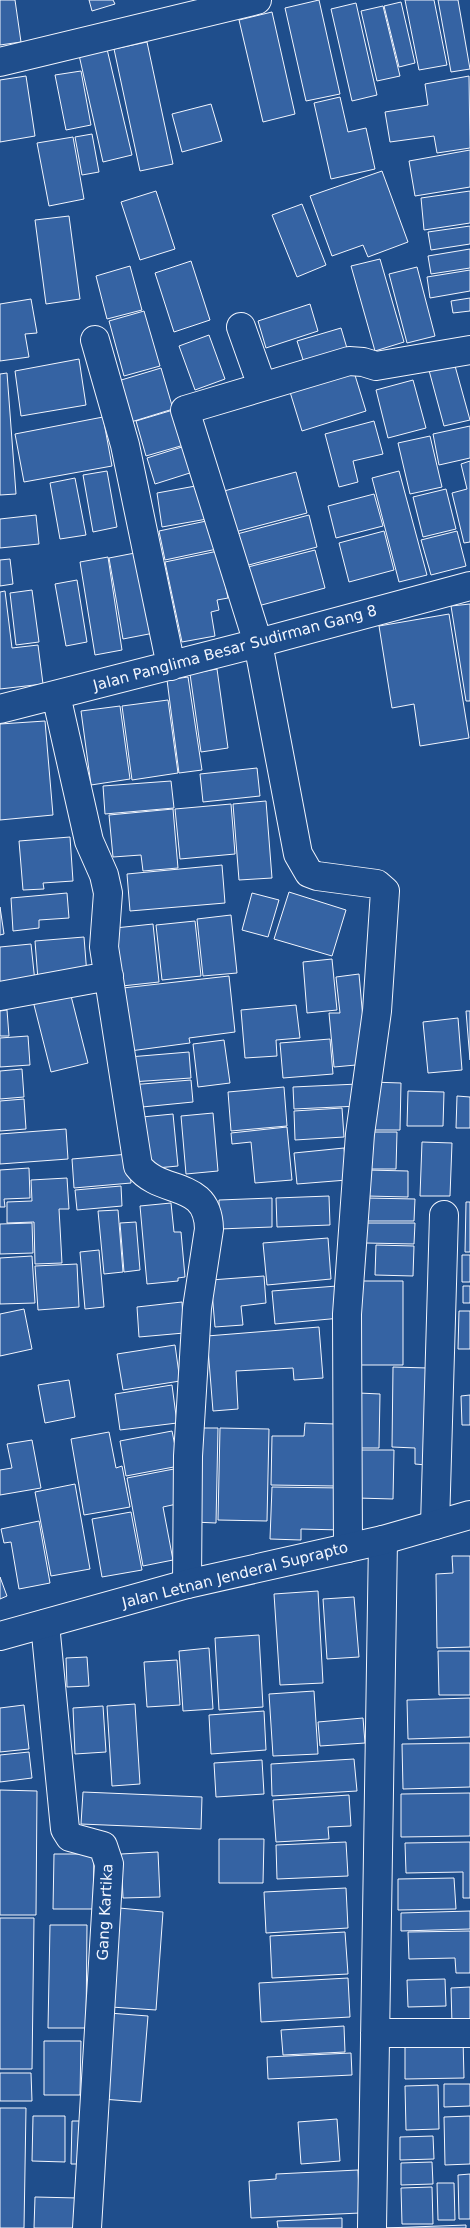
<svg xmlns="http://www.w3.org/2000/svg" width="470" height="2228" viewBox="0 0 470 2228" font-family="'DejaVu Sans',sans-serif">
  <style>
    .building { fill: #3563a3; stroke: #f2f6ff }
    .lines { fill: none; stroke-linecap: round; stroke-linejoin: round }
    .minor-casing { stroke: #f2f6ff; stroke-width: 30 }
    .major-casing { stroke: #f2f6ff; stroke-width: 30 }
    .minor { stroke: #1f4e8c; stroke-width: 28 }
    .major { stroke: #1f4e8c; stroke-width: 28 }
    .labels { text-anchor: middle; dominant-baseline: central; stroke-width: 4; stroke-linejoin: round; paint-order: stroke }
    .street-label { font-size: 15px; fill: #f2f6ff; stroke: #1f4e8c }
  </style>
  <rect width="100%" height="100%" fill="#1f4e8c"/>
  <path class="building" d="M0 0H15L21 42 0 45Z
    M89 0H113L115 4 92 11Z
    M319 0 340 94 306 101 285 8Z
    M405 0H434L447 65 419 70Z
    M438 0H458L470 69 451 72Z
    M401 2 415 63 399 67 384 6Z
    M356 3 377 95 352 101 331 9Z
    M383 6 400 76 377 81 361 11Z
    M272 12 295 114 263 122 239 20Z
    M147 42 173 164 140 171 114 49Z
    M107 49 132 155 103 162 79 55Z
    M81 71 91 125 66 130 55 75Z
    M26 76 35 136 0 142V80Z
    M469 76 470 148 437 153 434 136 390 142 385 112 428 105 425 84Z
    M340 97 348 132 366 128 375 169 331 179 314 103Z
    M211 104 222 141 182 152 172 114Z
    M92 134 99 172 82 175 75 137Z
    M73 137 84 199 49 206 37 143Z
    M470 150V187L415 196 409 161Z
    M382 171 408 242 368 257 363 245 332 256 310 196Z
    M156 191 175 249 140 260 121 202Z
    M470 191V223L424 230 421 198Z
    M302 204 326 265 297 277 272 215Z
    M69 216 80 299 46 304 35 220Z
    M470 226V244L431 250 428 232Z
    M470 249V268L431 274 428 256Z
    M380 259 404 342 375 351 351 266Z
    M191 261 210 320 174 332 155 273Z
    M130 266 142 310 107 319 96 276Z
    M417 267 435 336 407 343 389 274Z
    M470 270V291L430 298 427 277Z
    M470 298V311L453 313 451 301Z
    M31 299 37 333 25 334 29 357 0 361V304Z
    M310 304 318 331 266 348 258 321Z
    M144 311 160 366 124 376 109 321Z
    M341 328 349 355 306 369 297 341Z
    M209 335 225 379 195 390 179 346Z
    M452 355 470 420 444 426 427 363Z
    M79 359 86 405 21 416 15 371Z
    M161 368 173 409 131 422 118 381Z
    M354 372 366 411 302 431 290 392Z
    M7 373 16 494 0 495V374Z
    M413 380 426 428 388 438 376 390Z
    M173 410 184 445 146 456 136 421Z
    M103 417 112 466 24 482 15 434Z
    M374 421 383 454 353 461 358 482 339 487 325 434Z
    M470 426V458L439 465 433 434Z
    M430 436 442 487 410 494 398 443Z
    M185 446 193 472 155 484 147 458Z
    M470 461V542L464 543 452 493 467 489 461 464Z
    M107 471 117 527 93 532 83 475Z
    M399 471 427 575 399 582 372 478Z
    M296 472 307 513 235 532 224 491Z
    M75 478 86 535 60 539 50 483Z
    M201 485 207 519 162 527 157 493Z
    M446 489 456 529 423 537 413 497Z
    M374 494 383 526 336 538 328 506Z
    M36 515 39 544 0 548V519Z
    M309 515 317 547 245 566 237 534Z
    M211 520 217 549 165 560 159 531Z
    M384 531 394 570 349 582 339 543Z
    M457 531 466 566 431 575 421 540Z
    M315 550 325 588 258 606 248 567Z
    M218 551 228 598 217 600 219 610 211 612 215 636 182 642 165 562Z
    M140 552 154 633 123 639 109 558Z
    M108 557 122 650 95 655 80 562Z
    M10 559 13 584 0 586V560Z
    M77 580 87 642 66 646 55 584Z
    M32 590 39 642 16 645 10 593Z
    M5 591 12 648 38 645 43 684 0 689V592Z
    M470 604V701H466L451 606Z
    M449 614 469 738 420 746 414 704 392 708 379 626Z
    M217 669 228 748 201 752 190 674Z
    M188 677 202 770 179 773 167 680Z
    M168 700 178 773 132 780 122 706Z
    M120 706 130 779 91 785 81 711Z
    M45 721 53 815 0 820V724Z
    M257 768 260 796 203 802 200 774Z
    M171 781 174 808 105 814 103 786Z
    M266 801 272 878 239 880 233 804Z
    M231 804 235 854 180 859 175 809Z
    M173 809 178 868 143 871 141 855 113 857 109 815Z
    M70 837 73 881 43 883 44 889 23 890 19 841Z
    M222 865 225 903 130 911 127 874Z
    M289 892 346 910 332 956 274 939Z
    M67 893 69 918 39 920V928L13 931 11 898Z
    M252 893 279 900 268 937 242 930Z
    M0 907 4 934 0 935Z
    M231 915 237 973 203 976 197 919Z
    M195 921 201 976 162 980 156 925Z
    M153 924 159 982 122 986 115 928Z
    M84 937 87 975 38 980 35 941Z
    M31 944 35 982 0 985V947Z
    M332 959 337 1010 307 1013 303 962Z
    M359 974 367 1064 334 1067 329 1013H340L336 977Z
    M229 976 235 1032 189 1038 190 1043 130 1051 123 988Z
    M69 988 88 1063 51 1072 32 997Z
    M296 1005 300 1038 276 1040 277 1056 245 1058 241 1010Z
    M7 1010 9 1036H0V1011Z
    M466 1011H470V1060Z
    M458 1018 462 1070 428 1073 423 1022Z
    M28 1036 30 1065 0 1067V1038Z
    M330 1039 333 1074 283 1078 280 1043Z
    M224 1040 230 1083 198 1087 193 1044Z
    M189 1052 191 1078 131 1082 129 1057Z
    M22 1069 24 1097 0 1099V1071Z
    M191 1080 193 1102 132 1108 130 1085Z
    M371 1082 401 1083 400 1130H370Z
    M358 1084 359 1106 294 1109 293 1087Z
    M284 1087 287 1126 231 1131 228 1092Z
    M408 1091 444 1092 443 1126H407Z
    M457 1096 470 1097V1128H456Z
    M24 1099 26 1129 0 1131V1101Z
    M342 1108 344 1137 295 1140 294 1111Z
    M213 1113 218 1171 186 1174 181 1116Z
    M173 1114 178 1166 146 1169 142 1117Z
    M287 1127 292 1180 255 1183 251 1142 232 1144 231 1133Z
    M66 1129 68 1159 0 1164V1134Z
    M369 1132H397L396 1169H368Z
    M422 1142 452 1143 450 1196H420Z
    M344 1148 347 1180 297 1184 294 1153Z
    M129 1154 131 1183 74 1188 72 1159Z
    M29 1168 30 1198 4 1199 5 1207H0V1170Z
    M367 1170 408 1171V1197L367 1196Z
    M67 1178 69 1209H59L62 1263 35 1264 34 1222 7 1223V1202L32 1201 31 1180Z
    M121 1186 122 1206 77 1210 75 1190Z
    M329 1196 330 1225 277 1227 276 1198Z
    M272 1198V1227L219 1229V1200Z
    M367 1198 415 1199 414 1221H367Z
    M466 1202H470V1252H465Z
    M171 1203 174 1232H181L185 1277 178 1278V1281L147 1284 140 1206Z
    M118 1210 123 1272 104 1274 98 1211Z
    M136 1222 140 1270 124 1272 120 1223Z
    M32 1223 33 1253 0 1254V1224Z
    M367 1223H415L414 1244 366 1243Z
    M328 1238 331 1279 267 1285 263 1243Z
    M376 1245 414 1246 413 1276 375 1275Z
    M99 1250 104 1307 85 1309 80 1252Z
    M462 1255H470V1282H462Z
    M32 1256 35 1303 0 1304V1258Z
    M77 1264 79 1307 38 1310 35 1266Z
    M264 1276 266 1303 241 1306 243 1325 215 1327 211 1280Z
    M358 1281H403V1365H358Z
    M337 1286 341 1318 275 1324 272 1291Z
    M463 1286H470V1303H463Z
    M182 1302 184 1333 139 1337 137 1307Z
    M24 1309 32 1349 0 1356V1314Z
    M459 1311H470V1349H458Z
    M319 1327 323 1378 294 1380 293 1368 236 1371 238 1409 213 1411 207 1336Z
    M175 1345 180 1381 123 1390 117 1354Z
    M393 1367 428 1368 426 1465 415 1464V1448L392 1447Z
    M69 1380 75 1417 45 1423 38 1385Z
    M172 1385 177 1423 120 1430 115 1394Z
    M359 1393 380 1394 379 1448H357Z
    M470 1395V1425H462L461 1396Z
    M305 1423 336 1424 335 1486 271 1485 272 1436H304Z
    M196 1428H218L216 1523 194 1522Z
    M220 1428 269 1429 267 1521 218 1520Z
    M172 1431 179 1466 126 1476 120 1441Z
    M109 1432 116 1468 122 1466 130 1507 84 1515 71 1439Z
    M32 1440 41 1488 0 1495V1470L12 1468 7 1444Z
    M358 1450H394L393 1499 357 1498Z
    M179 1468 186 1502 163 1507 173 1560 143 1566 127 1478Z
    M75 1484 90 1569 51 1576 35 1492Z
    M272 1487 343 1488 342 1530 301 1529V1540L270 1539Z
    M131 1512 142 1570 102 1577 92 1519Z
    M39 1521 50 1583 19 1589 11 1542 4 1543 1 1529Z
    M452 1556H470V1647L437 1648 436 1574 453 1573Z
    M0 1577 7 1596 0 1599Z
    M318 1591 323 1683 280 1685 274 1594Z
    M354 1597 359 1657 327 1659 323 1599Z
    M259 1635 263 1707 219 1710 215 1638Z
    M209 1648 213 1709 183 1711 179 1651Z
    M438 1651H470V1695H439Z
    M87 1657 89 1686 67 1687 66 1658Z
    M177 1660 180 1705 147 1707 144 1662Z
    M314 1691 318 1754 273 1756 269 1694Z
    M470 1698V1737L408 1739 407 1700Z
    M135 1704 140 1784 112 1786 107 1706Z
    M24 1705 29 1749 0 1752V1708Z
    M103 1706 106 1752 75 1754 73 1708Z
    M264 1711 266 1750 211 1754 209 1715Z
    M363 1718 365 1743 320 1746 318 1722Z
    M470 1743V1787L403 1789 402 1744Z
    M29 1752 32 1778 0 1782V1755Z
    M354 1759 357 1791 272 1796 271 1764Z
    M262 1760 264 1794 216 1797 214 1763Z
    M0 1790 37 1791 36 1915H0Z
    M83 1792 202 1797 201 1829 81 1824Z
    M470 1793V1836L401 1837V1794Z
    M349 1795 351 1826 328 1827 329 1839 276 1842 273 1800Z
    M219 1839H264L263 1883H219Z
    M346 1842 348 1876 277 1879 276 1845Z
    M470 1842V1898H463V1872L406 1873 405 1843Z
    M158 1852 160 1897 123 1898 121 1854Z
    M54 1854H94L93 1909H53Z
    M454 1878 456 1909 398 1910V1879Z
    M346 1888 348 1928 266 1933 264 1892Z
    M119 1908 163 1912 156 2010 111 2007Z
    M470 1911V1929L401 1931V1913Z
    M0 1918H34L32 2069H0Z
    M50 1925H87L86 2028H48Z
    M470 1931V1973H456L455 1958 409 1959 408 1932Z
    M345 1932 348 1974 272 1978 270 1936Z
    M348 1978 350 2017 261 2022 259 1983Z
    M445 1979 446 2006 408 2007 407 1980Z
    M470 1987V2023L452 2024 451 1988Z
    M109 2013 148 2016 141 2102 102 2099Z
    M344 2026 345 2052 283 2055 281 2030Z
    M463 2039 464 2078 405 2079V2040Z
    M44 2041H81L80 2095H44Z
    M351 2053 352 2075 268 2079 267 2057Z
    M0 2073H31L32 2101H0Z
    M444 2084H470V2106L444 2107Z
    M438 2085 439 2129 406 2130 405 2086Z
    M0 2108H26L24 2228H0Z
    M33 2116H65V2162L32 2161Z
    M470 2116V2164L445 2165 444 2117Z
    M337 2119 340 2161 301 2164 298 2122Z
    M72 2121H86L85 2164H71Z
    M433 2136 434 2159 400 2160V2137Z
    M432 2162 433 2184 401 2185V2163Z
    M358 2170 360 2213 251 2218 249 2181 276 2179V2174Z
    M470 2174V2219H459L458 2175Z
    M437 2183H454L455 2220H438Z
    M432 2187 433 2224H402L401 2188Z
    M35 2197 78 2198V2228H34Z
    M342 2218V2228H278L277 2221Z
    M466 2225V2228H385Z"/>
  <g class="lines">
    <g class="minor-casing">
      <path id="minor" d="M0 62 257 0
        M241 327 262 386
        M95 340 125 445 171 666
        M56 695 89 841 104 875 108 893 104 947 138 1166C161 1196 208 1179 209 1229L197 1308 188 1456 187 1584
        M0 709 258 643 470 586
        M0 996 109 976
        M435 1525 444 1215
        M348 1548 347 1314 360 1134 377 1011 385 891 377 884 317 876 309 873 298 854 258 643 185 410 349 361 363 362 376 366 470 350
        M45 1624 65 1829 70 1837 103 1846 109 1864 87 2228
        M375 2033H470
        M372 2228 383 1540"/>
    </g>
    <g class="major-casing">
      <path id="major" d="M0 1636 187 1584 383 1540 470 1515"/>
    </g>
    <use href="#minor" class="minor"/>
    <use href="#major" class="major"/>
  </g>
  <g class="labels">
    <g class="street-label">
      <text transform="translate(235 648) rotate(-15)">Jalan Panglima Besar Sudirman Gang 8</text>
      <text transform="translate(235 1575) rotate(-14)">Jalan Letnan Jenderal Suprapto</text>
      <text transform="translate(105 1912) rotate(-87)">Gang Kartika</text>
    </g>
  </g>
</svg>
